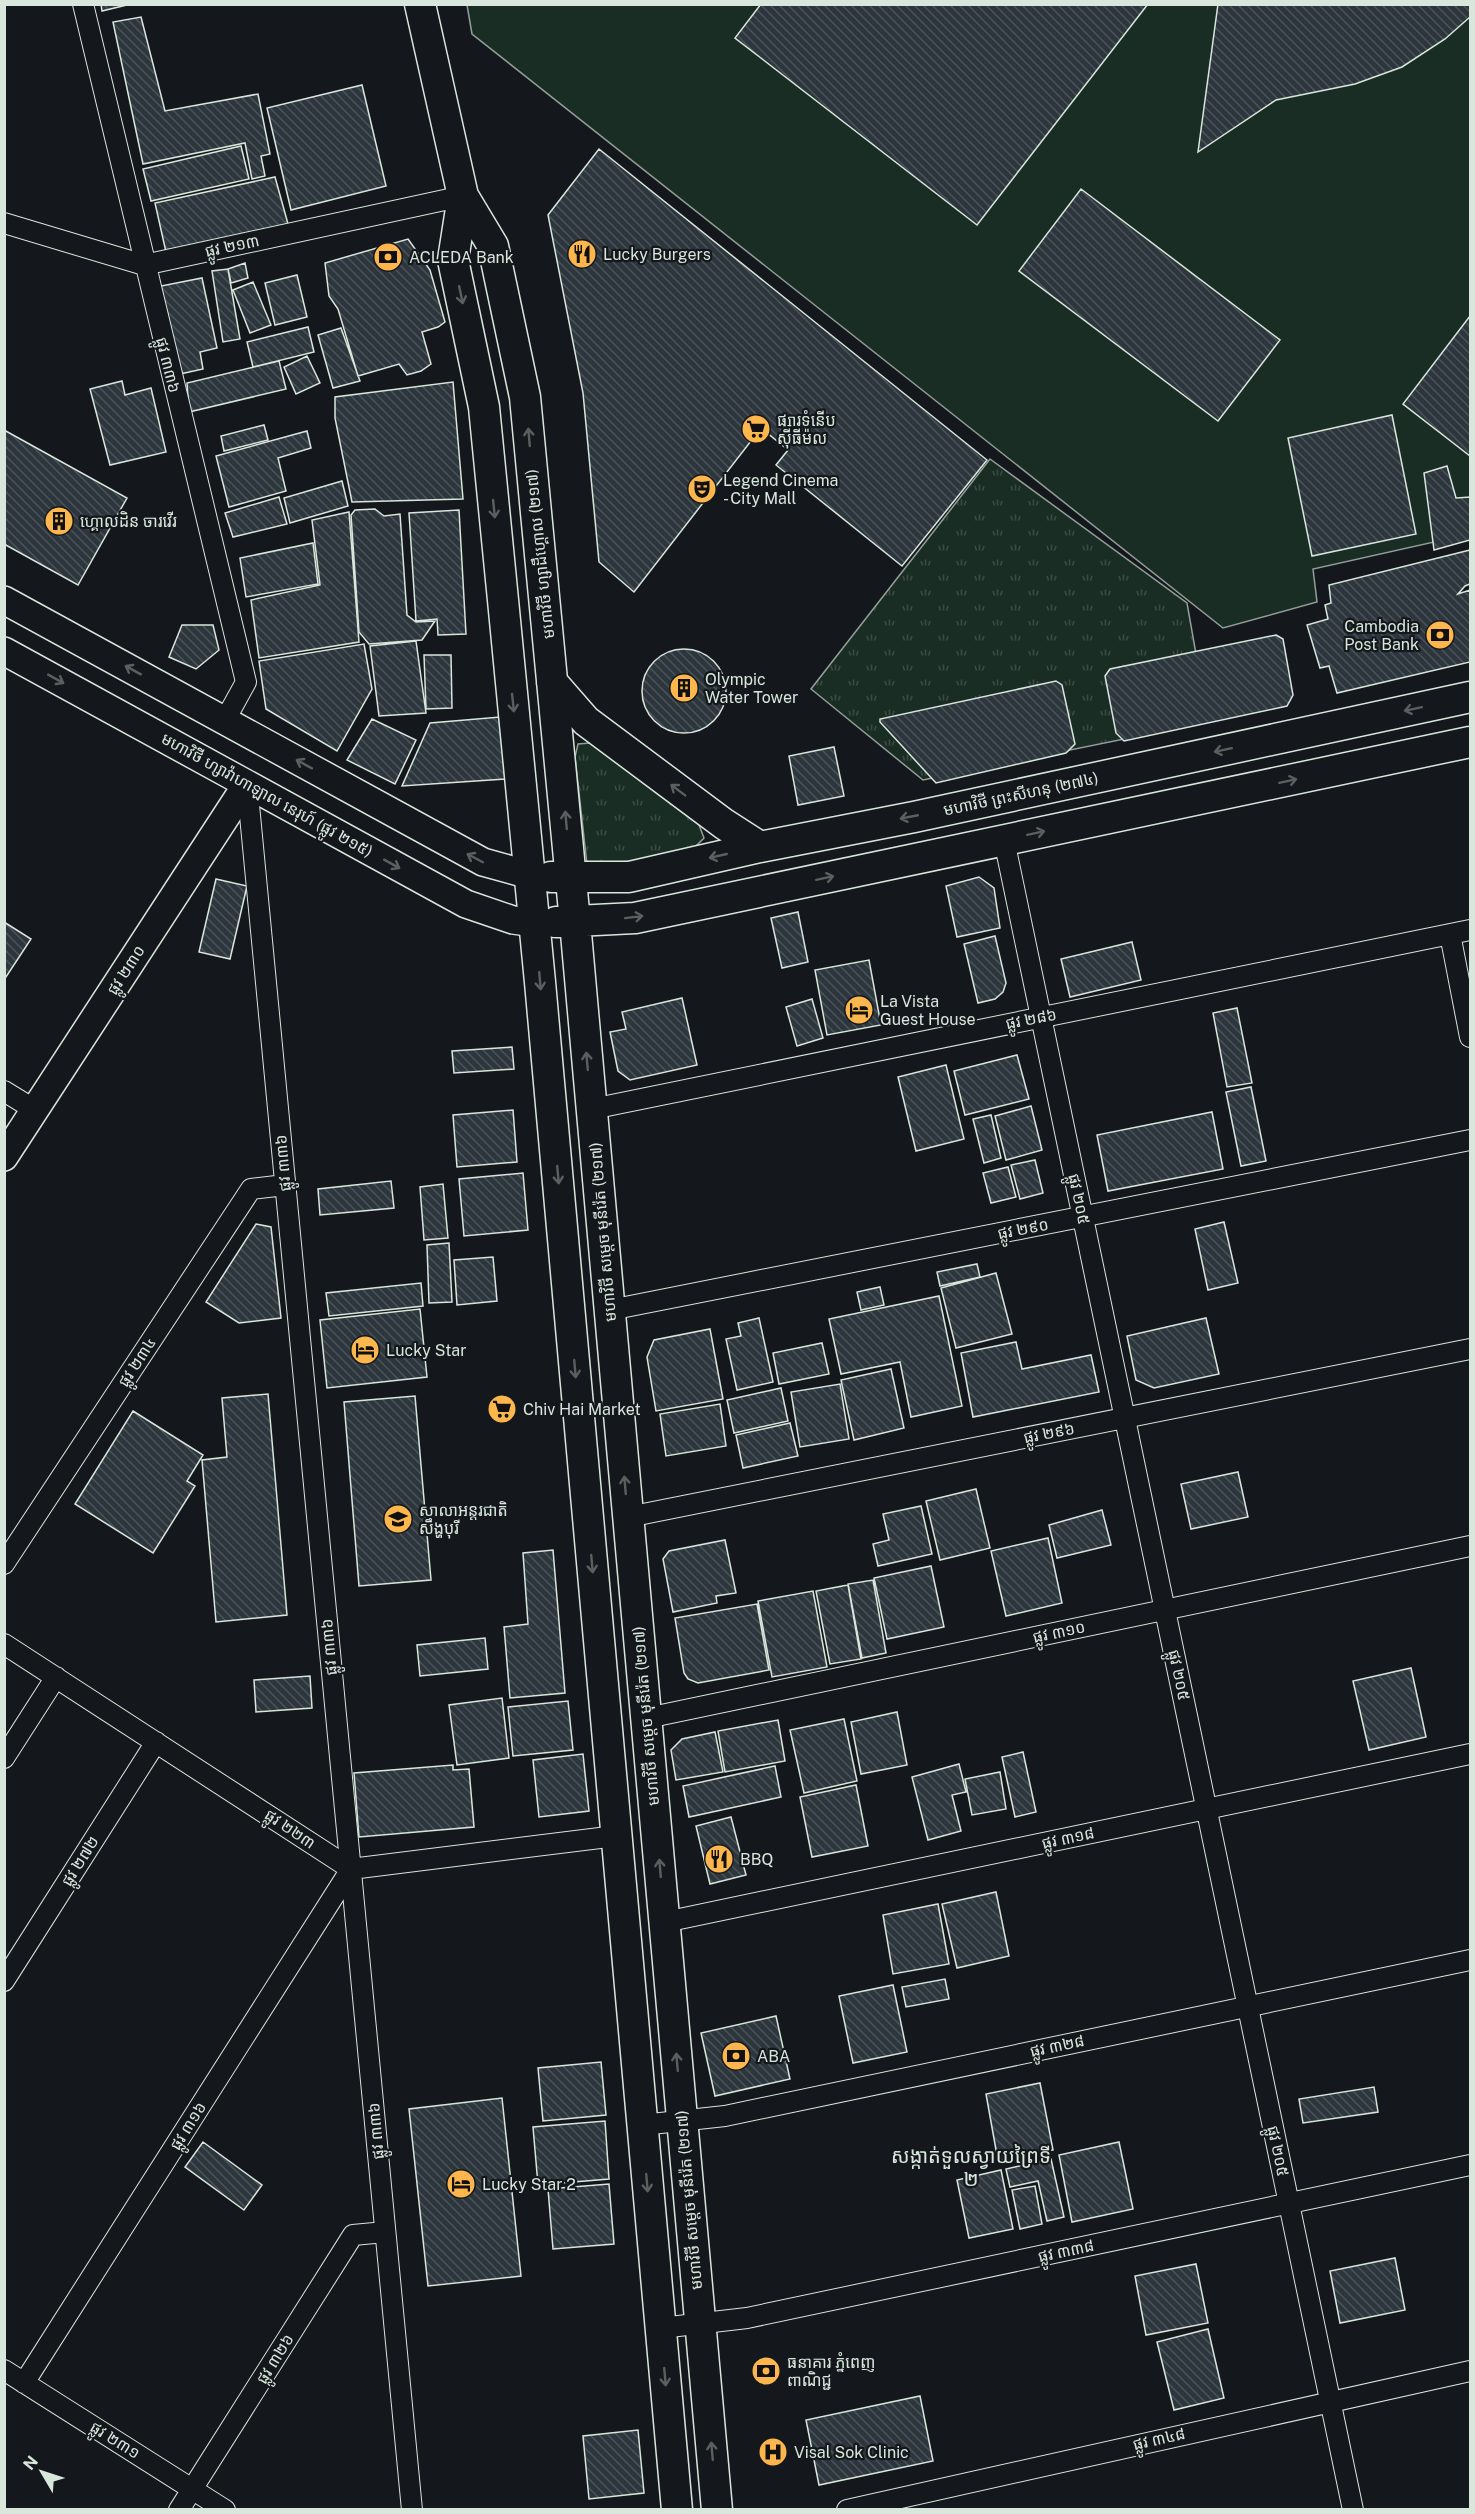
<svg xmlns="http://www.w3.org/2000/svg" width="1475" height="2514" viewBox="0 0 1475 2514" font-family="'Public Sans','Noto Sans Khmer',sans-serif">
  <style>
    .grass { fill: url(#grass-tufts); stroke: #939e99; stroke-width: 1.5 }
    .pitch { fill: #1a2d24; stroke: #939e99; stroke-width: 1.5 }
    .building { fill: url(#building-back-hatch); stroke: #d8e6dc; stroke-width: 1.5 }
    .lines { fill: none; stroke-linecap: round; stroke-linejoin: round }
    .street-casing { stroke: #d8e6dc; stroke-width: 22 }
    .secondary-casing { stroke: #d8e6dc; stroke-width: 30 }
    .primary-casing { stroke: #d8e6dc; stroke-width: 33 }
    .street { stroke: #14181c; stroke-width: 20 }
    .secondary { stroke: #14181c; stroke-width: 27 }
    .primary { stroke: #14181c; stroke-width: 30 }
    .oneway { stroke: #59605f }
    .labels { text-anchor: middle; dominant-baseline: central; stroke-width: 4.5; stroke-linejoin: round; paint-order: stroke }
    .street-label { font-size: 16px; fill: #d8e6dc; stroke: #14181c }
    .poi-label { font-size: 16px; fill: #d8e6dc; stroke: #14181c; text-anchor: start }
    .quarter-label { font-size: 20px; fill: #d8e6dc; stroke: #14181c }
  </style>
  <defs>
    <pattern id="grass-tufts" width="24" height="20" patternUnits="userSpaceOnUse" patternTransform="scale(1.5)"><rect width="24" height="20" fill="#1a2d24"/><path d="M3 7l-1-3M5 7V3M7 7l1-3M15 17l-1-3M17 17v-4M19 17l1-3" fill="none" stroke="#3b4b43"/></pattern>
    <pattern id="building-back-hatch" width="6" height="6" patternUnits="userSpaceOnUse" patternTransform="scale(1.5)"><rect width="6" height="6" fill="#2c363c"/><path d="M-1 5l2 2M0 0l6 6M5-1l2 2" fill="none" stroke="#4a5358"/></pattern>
  </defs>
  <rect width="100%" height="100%" fill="#14181c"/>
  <path class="grass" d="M990 459 1187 603 1208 722 923 780 811 689Z
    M590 743 699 825 704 838 693 849 635 861 587 864 575 757 578 744Z"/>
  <path class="pitch" d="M467 5H1470V534L1313 569 1317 602 1223 628 472 34Z"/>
  <path class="building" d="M101 4H131L102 11Z
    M761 4H1148L977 225 735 38Z
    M1218 4H1470V17L1445 39 1402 67 1355 84 1276 100 1198 152Z
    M141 17 165 111 258 94 270 154 261 156 265 176 252 179 245 143 143 164 113 22Z
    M362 85 386 186 291 210 267 108Z
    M241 146 249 179 151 201 143 169Z
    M599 149 987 460 902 566 776 465 788 450 761 428 634 592 599 562 583 393 548 215Z
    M275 177 288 224 166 252 155 203Z
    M1081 189 1280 340 1218 421 1019 271Z
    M408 239 430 270 445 322 438 327 422 332 431 364 421 371 407 375 399 364 358 376 338 309 329 296 325 263Z
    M245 263 248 278 231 283 228 269Z
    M228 269 240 339 223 342 212 271Z
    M297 275 307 317 275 325 265 283Z
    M202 278 217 348 200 352 203 369 180 374 161 286Z
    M253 282 271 325 250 333 233 290Z
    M1470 316V456L1403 404Z
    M308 327 314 352 253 367 247 342Z
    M341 328 360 381 333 388 318 335Z
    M307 356 320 383 296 394 284 367Z
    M279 361 286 389 189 412 187 383Z
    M122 381 125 395 151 388 166 452 110 465 90 389Z
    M453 382 463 499 352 502 335 418V397Z
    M1392 415 1416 534 1312 556 1288 438Z
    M264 425 268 440 224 451 221 436Z
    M4 430 127 498 78 585 4 544Z
    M307 431 311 448 278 458 286 491 229 507 216 456Z
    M1447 466 1456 498 1470 497V540L1434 550 1424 473Z
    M342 481 348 506 290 523 284 498Z
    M279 497 287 524 233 537 225 513Z
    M375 509 384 516 400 514 407 615 416 622 435 621 422 640 369 644 359 632 351 515 355 510Z
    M459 510 466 634 438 635 437 619 416 621 409 513Z
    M349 512 359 642 259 658 251 600 320 585 312 520Z
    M313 543 318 584 246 597 240 558Z
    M1470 550V584L1465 586 1458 594 1470 590V662L1337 693 1329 666 1320 668 1307 625 1328 619 1325 605 1331 603 1329 585Z
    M182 625H213L219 650 196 669 169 657Z
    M1276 635 1283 639 1293 695 1287 706 1124 741 1116 733 1105 676 1110 669Z
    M416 641 426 713 379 716 370 646Z
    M364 644 372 689 337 751 266 709 259 661Z
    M642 691a42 42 0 1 1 84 0a42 42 0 1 1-84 0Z
    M424 655H451L452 708 426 709Z
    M1056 681 1062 685 1075 744 1066 753 936 783 880 722V719Z
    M500 717 505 779 402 786 430 723Z
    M372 719 416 740 395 784 347 760Z
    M834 747 844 796 798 805 789 756Z
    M979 877 994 888 1000 928 957 937 946 886Z
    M216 879 247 886 230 959 199 952Z
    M798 912 808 962 782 968 771 918Z
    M4 922 31 939 4 980Z
    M995 936 1006 983 1003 992 995 999 978 1003 964 944Z
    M1132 942 1141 980 1070 997 1061 959Z
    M869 960 881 1025 827 1035 815 970Z
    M682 998 697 1065 630 1080 618 1071 610 1032 626 1029 622 1012Z
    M812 999 823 1038 797 1046 786 1007Z
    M1237 1008 1252 1083 1227 1087 1213 1013Z
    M512 1047 514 1069 454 1073 452 1051Z
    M1017 1055 1029 1099 965 1115 954 1071Z
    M946 1065 964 1139 916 1151 898 1077Z
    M1251 1087 1266 1161 1241 1166 1226 1092Z
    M1031 1106 1042 1150 1006 1160 995 1116Z
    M513 1110 517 1162 457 1167 453 1115Z
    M1212 1112 1223 1169 1108 1191 1097 1135Z
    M991 1115 1001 1158 984 1163 973 1119Z
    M1035 1160 1043 1193 1020 1199 1011 1165Z
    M1008 1167 1016 1197 991 1203 983 1173Z
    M523 1173 528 1230 464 1236 459 1179Z
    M391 1181 394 1208 320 1215 318 1189Z
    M443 1184 448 1238 424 1240 420 1187Z
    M1224 1222 1238 1283 1208 1290 1195 1229Z
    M256 1224 271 1227 281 1318 239 1323 206 1302Z
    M449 1243 452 1302 429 1303 427 1245Z
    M493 1257 497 1301 457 1305 454 1260Z
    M977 1264 980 1277 940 1286 937 1272Z
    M996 1273 1012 1334 956 1348 941 1288Z
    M421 1283 423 1306 329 1316 326 1293Z
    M880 1287 884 1305 861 1310 857 1292Z
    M939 1296 962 1406 911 1417 900 1362 841 1374 829 1319Z
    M420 1309 427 1377 327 1388 320 1320Z
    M759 1318 773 1382 737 1390 726 1339 741 1336 738 1323Z
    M1206 1318 1219 1374 1154 1388 1136 1380 1127 1336Z
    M710 1329 723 1399 656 1411 647 1357 654 1340Z
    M1016 1342 1022 1369 1091 1355 1099 1392 973 1417 961 1353Z
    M822 1343 829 1374 779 1384 773 1353Z
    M891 1369 904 1428 854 1440 841 1380Z
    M840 1384 849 1439 800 1447 791 1392Z
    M781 1388 788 1421 734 1433 727 1400Z
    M268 1394 287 1615 216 1622 202 1460 227 1457 222 1398Z
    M415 1396 431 1580 359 1586 344 1402Z
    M720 1404 726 1446 666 1456 660 1414Z
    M133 1411 203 1455 187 1481 195 1486 153 1553 75 1504Z
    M790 1423 798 1456 743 1468 736 1435Z
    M1238 1472 1248 1517 1191 1529 1181 1484Z
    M976 1489 990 1548 940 1560 926 1501Z
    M921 1506 932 1554 878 1566 873 1544 889 1540 883 1514Z
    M1102 1510 1111 1545 1057 1558 1049 1525Z
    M1048 1538 1062 1603 1006 1616 991 1551Z
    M725 1540 736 1593 716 1596 717 1603 673 1612 663 1559 669 1551Z
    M553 1550 565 1693 510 1698 504 1627 528 1624 523 1553Z
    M931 1566 944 1627 887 1639 874 1578Z
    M873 1580 886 1653 862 1658 848 1584Z
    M848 1585 861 1659 830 1664 816 1591Z
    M813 1591 827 1667 772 1677 758 1601Z
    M757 1604 769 1670 698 1683 688 1679 684 1673 675 1618Z
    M485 1638 488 1669 420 1676 417 1645Z
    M1411 1668 1426 1737 1369 1750 1353 1681Z
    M310 1676 312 1708 256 1712 254 1680Z
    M502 1698 509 1758 457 1765 449 1705Z
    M568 1701 573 1750 513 1756 508 1707Z
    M897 1712 907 1765 861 1774 851 1722Z
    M844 1719 857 1781 804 1793 790 1730Z
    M778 1720 785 1761 725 1772 718 1731Z
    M715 1732 723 1772 676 1780 671 1750 682 1739Z
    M1023 1752 1036 1812 1015 1817 1002 1757Z
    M583 1754 589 1811 539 1817 533 1760Z
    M959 1764 966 1792 952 1795 961 1831 928 1840 912 1777Z
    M453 1765V1770L469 1769 474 1827 359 1837 354 1773Z
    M775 1766 781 1797 689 1817 683 1786Z
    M1000 1772 1006 1809 972 1815 965 1779Z
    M856 1785 868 1846 812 1857 800 1797Z
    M731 1817 746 1875 710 1884 696 1826Z
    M996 1892 1009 1956 957 1968 942 1904Z
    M938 1904 949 1964 893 1974 883 1915Z
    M945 1979 949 1999 906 2007 902 1987Z
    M893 1985 907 2052 853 2063 839 1996Z
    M776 2016 790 2079 715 2096 701 2033Z
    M601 2062 606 2115 543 2121 538 2068Z
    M1040 2083 1053 2150 998 2161 986 2094Z
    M1374 2087 1378 2112 1303 2123 1299 2099Z
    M502 2098 521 2276 428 2286 409 2109Z
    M605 2121 609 2179 538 2185 533 2127Z
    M203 2142 262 2185 244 2210 185 2167Z
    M1119 2142 1133 2209 1072 2222 1059 2155Z
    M1051 2159 1064 2217 1047 2221 1038 2181 1010 2187 1006 2169Z
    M1001 2170 1013 2229 969 2238 957 2180Z
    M609 2184 614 2244 553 2249 548 2189Z
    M1035 2186 1042 2224 1020 2229 1012 2190Z
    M1395 2258 1405 2310 1340 2323 1330 2271Z
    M1196 2264 1208 2323 1146 2335 1135 2276Z
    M1208 2329 1224 2398 1174 2410 1157 2342Z
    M920 2396 933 2461 819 2485 806 2420Z
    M638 2430 644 2493 589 2499 583 2436Z"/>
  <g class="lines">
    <g class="street-casing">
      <path id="street" d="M83 4 246 682 225 720
        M4 223 144 265 463 196
        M247 784 412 2510
        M1004 840 1353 2510
        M1450 934 1470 1037
        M4 1091 35 1110
        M592 1109 1470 930
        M610 1310 1470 1140
        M628 1517 1470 1349
        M4 1564 251 1189 285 1185
        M4 1644 351 1869 616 1836
        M647 1718 1470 1546
        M4 1758 56 1677
        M665 1922 1470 1754
        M4 1981 156 1742
        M642 2125 725 2116 1470 1960
        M661 2328 747 2318 1470 2165
        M4 2370 225 2510
        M24 2383 351 1869
        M179 2510 353 2235 385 2232
        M847 2510 1470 2371"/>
    </g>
    <g class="secondary-casing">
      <path id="secondary" d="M4 600 483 862 530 875
        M4 651 466 904 513 920 535 923
        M4 1157 247 784"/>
    </g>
    <g class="primary-casing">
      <path id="primary" d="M420 4 463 196 493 246 525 397 575 922 717 2510
        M463 196 453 260 484 407 503 600 540 982 677 2510
        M552 682 586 721 724 824 760 847
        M551 877H629L760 847 914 817 1470 697
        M556 922 635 918 1470 742"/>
    </g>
    <use href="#street" class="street"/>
    <use href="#secondary" class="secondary"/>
    <use href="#primary" class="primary"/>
  </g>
  <defs><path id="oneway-shaft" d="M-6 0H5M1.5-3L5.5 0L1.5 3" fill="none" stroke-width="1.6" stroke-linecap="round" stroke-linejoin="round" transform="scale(1.5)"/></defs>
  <g class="oneway">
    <use href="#oneway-shaft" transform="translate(461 295) rotate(78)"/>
    <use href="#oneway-shaft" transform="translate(529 437) rotate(-95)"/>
    <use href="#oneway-shaft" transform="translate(494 509) rotate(84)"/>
    <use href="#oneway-shaft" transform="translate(133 670) rotate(-151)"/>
    <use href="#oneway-shaft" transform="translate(56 679) rotate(29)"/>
    <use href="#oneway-shaft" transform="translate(513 703) rotate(84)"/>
    <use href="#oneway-shaft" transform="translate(1413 709) rotate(168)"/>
    <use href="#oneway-shaft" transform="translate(1223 750) rotate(168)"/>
    <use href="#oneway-shaft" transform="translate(304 764) rotate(-151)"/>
    <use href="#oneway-shaft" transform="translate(1288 781) rotate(-12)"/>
    <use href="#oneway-shaft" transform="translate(678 790) rotate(-143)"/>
    <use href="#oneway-shaft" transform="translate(909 817) rotate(169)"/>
    <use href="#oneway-shaft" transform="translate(566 820) rotate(-95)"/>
    <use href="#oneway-shaft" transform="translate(1036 833) rotate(-12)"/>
    <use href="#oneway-shaft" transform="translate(718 856) rotate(167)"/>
    <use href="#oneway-shaft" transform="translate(475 858) rotate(-152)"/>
    <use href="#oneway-shaft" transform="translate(392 864) rotate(29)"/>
    <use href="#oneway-shaft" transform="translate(825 878) rotate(-12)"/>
    <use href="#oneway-shaft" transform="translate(634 917) rotate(-7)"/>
    <use href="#oneway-shaft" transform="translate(540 981) rotate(85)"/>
    <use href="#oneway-shaft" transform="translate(587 1061) rotate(-95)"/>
    <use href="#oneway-shaft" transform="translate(558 1175) rotate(85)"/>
    <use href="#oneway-shaft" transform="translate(575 1369) rotate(85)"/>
    <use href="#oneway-shaft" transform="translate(625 1485) rotate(-95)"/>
    <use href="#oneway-shaft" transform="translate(592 1564) rotate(85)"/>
    <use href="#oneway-shaft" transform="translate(660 1868) rotate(-95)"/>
    <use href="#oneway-shaft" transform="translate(677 2062) rotate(-95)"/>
    <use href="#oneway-shaft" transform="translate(647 2183) rotate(85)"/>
    <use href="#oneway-shaft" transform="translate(665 2377) rotate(85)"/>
    <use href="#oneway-shaft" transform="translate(712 2451) rotate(-95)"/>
  </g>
  <defs>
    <g id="restaurant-disc" transform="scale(1.5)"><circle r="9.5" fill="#ffb74d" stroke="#14181c"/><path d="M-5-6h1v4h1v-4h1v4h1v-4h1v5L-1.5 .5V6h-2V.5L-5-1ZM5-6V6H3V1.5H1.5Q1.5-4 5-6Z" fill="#111"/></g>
    <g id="bank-disc" transform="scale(1.5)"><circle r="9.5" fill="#ffb74d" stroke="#14181c"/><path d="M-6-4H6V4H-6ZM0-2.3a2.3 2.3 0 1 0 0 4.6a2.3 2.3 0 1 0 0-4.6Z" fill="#111"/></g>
    <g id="supermarket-disc" transform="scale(1.5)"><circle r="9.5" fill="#ffb74d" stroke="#14181c"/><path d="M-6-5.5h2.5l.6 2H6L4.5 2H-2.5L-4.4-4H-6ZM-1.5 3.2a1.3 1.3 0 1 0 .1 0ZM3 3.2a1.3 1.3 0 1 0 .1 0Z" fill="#111"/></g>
    <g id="theatre-disc" transform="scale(1.5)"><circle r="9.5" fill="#ffb74d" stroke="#14181c"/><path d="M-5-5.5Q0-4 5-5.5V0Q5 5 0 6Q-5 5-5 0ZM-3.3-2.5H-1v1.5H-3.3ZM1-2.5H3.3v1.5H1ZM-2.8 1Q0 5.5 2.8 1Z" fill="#111"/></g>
    <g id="building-disc" transform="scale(1.5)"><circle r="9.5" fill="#ffb74d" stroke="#14181c"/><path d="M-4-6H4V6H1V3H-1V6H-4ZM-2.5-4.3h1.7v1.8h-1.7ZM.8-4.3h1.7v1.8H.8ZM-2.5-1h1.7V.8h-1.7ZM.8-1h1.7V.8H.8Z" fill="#111"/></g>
    <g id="hotel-disc" transform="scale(1.5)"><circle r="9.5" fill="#ffb74d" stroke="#14181c"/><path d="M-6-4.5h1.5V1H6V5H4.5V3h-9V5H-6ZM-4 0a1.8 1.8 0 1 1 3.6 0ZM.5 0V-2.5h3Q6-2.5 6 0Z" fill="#111"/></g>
    <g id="school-disc" transform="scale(1.5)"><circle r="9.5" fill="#ffb74d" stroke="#14181c"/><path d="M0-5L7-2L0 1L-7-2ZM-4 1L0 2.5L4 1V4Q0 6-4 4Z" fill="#111"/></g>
    <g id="hospital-disc" transform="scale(1.5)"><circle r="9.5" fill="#ffb74d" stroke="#14181c"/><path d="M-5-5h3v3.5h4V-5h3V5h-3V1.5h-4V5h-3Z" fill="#111"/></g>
  </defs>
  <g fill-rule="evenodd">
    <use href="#restaurant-disc" x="582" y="254"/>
    <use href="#bank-disc" x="388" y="257"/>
    <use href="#supermarket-disc" x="756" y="429"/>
    <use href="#theatre-disc" x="702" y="489"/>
    <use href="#building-disc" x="59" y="521"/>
    <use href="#bank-disc" x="1440" y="635"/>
    <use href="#building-disc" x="684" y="688"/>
    <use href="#hotel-disc" x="859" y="1010"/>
    <use href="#hotel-disc" x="365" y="1350"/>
    <use href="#supermarket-disc" x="502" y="1409"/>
    <use href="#school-disc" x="398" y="1519"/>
    <use href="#restaurant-disc" x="719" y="1859"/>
    <use href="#bank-disc" x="736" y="2056"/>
    <use href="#hotel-disc" x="461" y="2184"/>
    <use href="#bank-disc" x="766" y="2371"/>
    <use href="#hospital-disc" x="773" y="2452"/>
  </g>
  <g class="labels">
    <g class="street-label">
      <text transform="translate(232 246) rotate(-12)">ផ្លូវ ២១៣</text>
      <text transform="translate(168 365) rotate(76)">ផ្លូវ ៣៣៦</text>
      <text transform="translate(540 554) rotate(-96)">មហាវិថី ហ្សាដឹហ្គោល (២១៧)</text>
      <text transform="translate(1021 794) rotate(-12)">មហាវិថី ព្រះសីហនុ (២៧៤)</text>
      <text transform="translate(267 795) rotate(29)">មហាវិថី ហ្សាវ៉ាហាឡាល នេរុហ៍ (ផ្លូវ ២១៥)</text>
      <text transform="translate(126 970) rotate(-57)">ផ្លូវ ២៣០</text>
      <text transform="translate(1031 1019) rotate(-11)">ផ្លូវ ២៨៦</text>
      <text transform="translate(283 1163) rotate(-95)">ផ្លូវ ៣៣៦</text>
      <text transform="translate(1079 1199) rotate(78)">ផ្លូវ ២០៥</text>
      <text transform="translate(1023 1229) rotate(-11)">ផ្លូវ ២៩០</text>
      <text transform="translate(603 1232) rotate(-95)">មហាវិថី សម្តេច មុនីរ៉េត (២១៧)</text>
      <text transform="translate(137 1362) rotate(-57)">ផ្លូវ ២៣៤</text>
      <text transform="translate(1049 1433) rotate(-11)">ផ្លូវ ២៩៦</text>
      <text transform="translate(1059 1632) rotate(-12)">ផ្លូវ ៣១០</text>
      <text transform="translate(329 1647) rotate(-95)">ផ្លូវ ៣៣៦</text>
      <text transform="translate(1179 1675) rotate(78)">ផ្លូវ ២០៥</text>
      <text transform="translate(646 1716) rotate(-95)">មហាវិថី សម្តេច មុនីរ៉េត (២១៧)</text>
      <text transform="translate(290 1829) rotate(34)">ផ្លូវ ២២៣</text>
      <text transform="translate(1068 1838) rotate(-12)">ផ្លូវ ៣១៨</text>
      <text transform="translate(80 1861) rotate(-58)">ផ្លូវ ២៧២</text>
      <text transform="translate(1057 2046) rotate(-12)">ផ្លូវ ៣២៨</text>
      <text transform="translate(188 2126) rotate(-58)">ផ្លូវ ៣១៦</text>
      <text transform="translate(376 2131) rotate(-95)">ផ្លូវ ៣៣៦</text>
      <text transform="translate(1278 2151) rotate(78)">ផ្លូវ ២០៥</text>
      <text transform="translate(689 2200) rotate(-95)">មហាវិថី សម្តេច មុនីរ៉េត (២១៧)</text>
      <text transform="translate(1066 2251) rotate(-12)">ផ្លូវ ៣៣៨</text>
      <text transform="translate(275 2359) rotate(-58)">ផ្លូវ ៣២៦</text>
      <text transform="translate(1159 2439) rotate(-13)">ផ្លូវ ៣៤៨</text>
      <text transform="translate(115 2440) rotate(32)">ផ្លូវ ២៣១</text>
    </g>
    <g class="poi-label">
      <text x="603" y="254">Lucky Burgers</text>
      <text x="409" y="257">ACLEDA Bank</text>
      <text x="777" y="420">ផ្សារទំនើប<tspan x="777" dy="18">ស៊ីធីម៉ល</tspan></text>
      <text x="723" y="480">Legend Cinema<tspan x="723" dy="18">- City Mall</tspan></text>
      <text x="80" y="521">ហ្គោលដិន ចារវើរ</text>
      <text x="1419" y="626" text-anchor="end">Cambodia<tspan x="1419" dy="18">Post Bank</tspan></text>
      <text x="705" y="679">Olympic<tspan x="705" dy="18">Water Tower</tspan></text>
      <text x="880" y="1001">La Vista<tspan x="880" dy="18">Guest House</tspan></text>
      <text x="386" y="1350">Lucky Star</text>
      <text x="523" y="1409">Chiv Hai Market</text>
      <text x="419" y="1510">សាលាអន្តរជាតិ<tspan x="419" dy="18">សឹង្ហបុរី</tspan></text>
      <text x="740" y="1859">BBQ</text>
      <text x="757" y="2056">ABA</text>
      <text x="482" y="2184">Lucky Star 2</text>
      <text x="787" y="2362">ធនាគារ ភ្នំពេញ<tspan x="787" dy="18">ពាណិជ្ជ</tspan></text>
      <text x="794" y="2452">Visal Sok Clinic</text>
    </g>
    <g class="quarter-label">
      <text x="971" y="2156">សង្កាត់ទួលស្វាយព្រៃទី<tspan x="971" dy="23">២</tspan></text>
    </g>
  </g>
  <rect width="1475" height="2514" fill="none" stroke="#d8e6dc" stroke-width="12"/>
  <g transform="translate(42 2472) rotate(309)" stroke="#14181c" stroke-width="4.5" paint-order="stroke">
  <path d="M0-4.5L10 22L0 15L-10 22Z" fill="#d8e6dc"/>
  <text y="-9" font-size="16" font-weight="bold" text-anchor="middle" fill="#d8e6dc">N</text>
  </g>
</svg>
